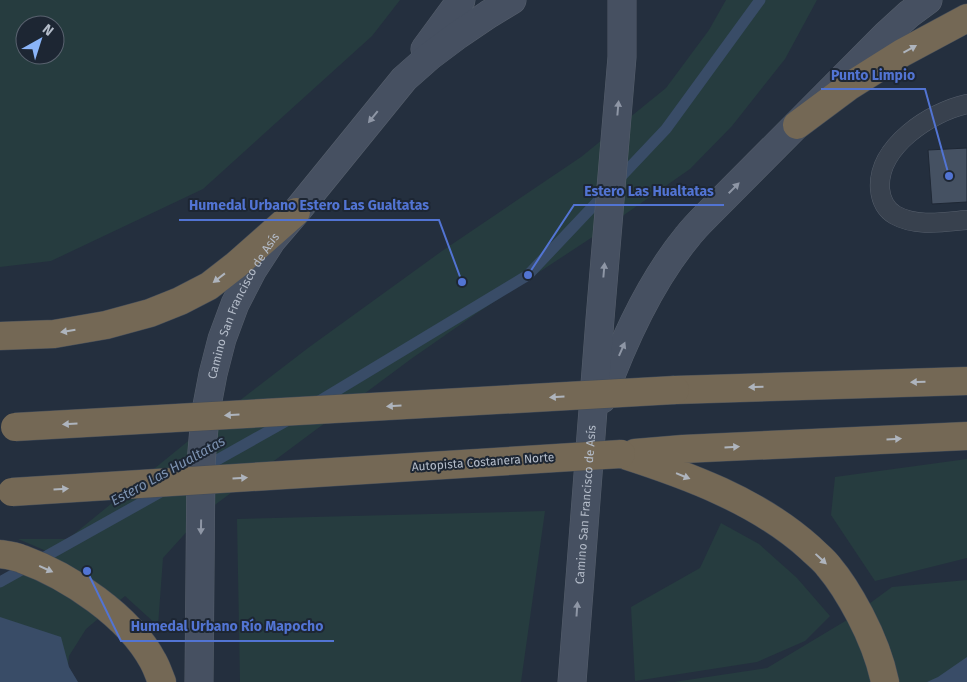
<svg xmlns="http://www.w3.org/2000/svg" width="967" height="682" viewBox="0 0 967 682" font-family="'Fira Sans',sans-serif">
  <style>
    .green { fill: #263c3f; fill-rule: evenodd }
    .water { fill: #394c67 }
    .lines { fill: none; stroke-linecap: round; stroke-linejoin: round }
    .stream { stroke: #394c67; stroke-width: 11 }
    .building { fill: #455162; stroke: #1f2835 }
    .lane-casing { stroke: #565f6c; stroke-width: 20 }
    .secondary-casing { stroke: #565f6c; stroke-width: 29 }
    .highway-casing { stroke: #434c59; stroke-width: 29 }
    .lane { stroke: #38414e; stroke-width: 19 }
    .secondary { stroke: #465061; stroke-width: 28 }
    .highway { stroke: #746855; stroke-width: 28 }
    .highway-bridge-casing { stroke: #434c59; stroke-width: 29; stroke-linecap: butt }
    .highway-bridge { stroke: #746855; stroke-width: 28 }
    .oneway { fill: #aeb4bd }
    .oneway2 { fill: #8e96a5 }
    .labels { text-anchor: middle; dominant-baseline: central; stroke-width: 4; stroke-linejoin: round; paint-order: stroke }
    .street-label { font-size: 12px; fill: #b4bcc9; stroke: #1d2633 }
    .water-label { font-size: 14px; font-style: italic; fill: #7c92b1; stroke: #1d2633 }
    .leader { fill: none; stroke: #5274d3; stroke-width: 2 }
    .callout-dot { fill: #5274d3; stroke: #1d2633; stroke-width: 2 }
    .callout-label { font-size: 14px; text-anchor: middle; font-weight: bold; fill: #5274d3; stroke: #1d2633; stroke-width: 4; stroke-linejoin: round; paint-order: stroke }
  </style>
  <rect width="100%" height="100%" fill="#242f3e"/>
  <path class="green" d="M0 0H400L372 36 203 189 51 261 0 267ZM25 25H55V55H25Z
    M726 0H817L785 59 732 126 690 169 591 238 477 313 411 359 200 516V431L308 348 442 251 581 157 666 88 709 30Z
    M198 433 200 517 163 558 158 626 125 596 86 629 69 656 66 682H0V584L46 557 51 553 18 539H68Z
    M967 459V558L875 581 831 515 835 477Z
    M545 511 521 682H240L237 519Z
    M721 523 759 544 797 578 830 616 805 641 757 662 635 681 631 607 700 568Z
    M967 580V682H674L767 668 847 620 892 587Z"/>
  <path class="water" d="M0 617 61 637 69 667 78 682H0Z
    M967 657V682H927L938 677Z"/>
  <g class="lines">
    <path class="stream" d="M316 403 528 275 666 129 760 0
      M201 469 290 419
      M0 582 166 489"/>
  </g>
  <path class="building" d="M967 148V202L932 204 928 150Z"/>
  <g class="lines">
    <g class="lane-casing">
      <path id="lane" d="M967 104C930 112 877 147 880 189 881 200 885 209 895 215 916 227 944 222 967 220"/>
    </g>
    <g class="secondary-casing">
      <g id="secondary">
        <path d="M425 49 461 0"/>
        <path d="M602 399C622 344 650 282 687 237 693 229 701 221 708 214L886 35 909 14 928 0"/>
        <path id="s1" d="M199 682 201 463 205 416 213 374 222 339 235 304 252 271 272 240 296 212 404 79 430 56 458 35 489 14 512 0"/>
        <path id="s2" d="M572 682 600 319 622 57V0"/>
      </g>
    </g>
    <g class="highway-casing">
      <path id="highway" d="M797 125 848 87 902 53 967 18
        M0 336 54 334 106 325 150 313 180 301 209 286 236 265 296 212
        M675 390 967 381
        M635 453 683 449 967 436
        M621 454C687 475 758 501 810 548 816 554 824 560 829 567 841 581 851 598 860 615 871 636 880 658 885 682
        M0 554C7 555 15 556 22 559 69 576 129 616 153 661 157 668 159 675 162 682"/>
    </g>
    <use href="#lane" class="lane"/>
    <use href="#secondary" class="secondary"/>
    <use href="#highway" class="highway"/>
    <g class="highway-bridge-casing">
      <path id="highway-bridge" d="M15 427 675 390
        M12 492 621 454"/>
    </g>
    <use href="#highway-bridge" class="highway-bridge"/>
  </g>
  <defs><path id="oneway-solid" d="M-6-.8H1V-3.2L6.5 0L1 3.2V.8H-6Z" transform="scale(1.25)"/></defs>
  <g class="oneway">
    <use href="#oneway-solid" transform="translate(910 49) rotate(-29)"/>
    <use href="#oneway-solid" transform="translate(219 278) rotate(142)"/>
    <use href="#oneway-solid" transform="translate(68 331) rotate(171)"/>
    <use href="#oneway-solid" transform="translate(918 382) rotate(178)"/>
    <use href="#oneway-solid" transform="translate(756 387) rotate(178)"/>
    <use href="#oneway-solid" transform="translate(557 397) rotate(177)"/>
    <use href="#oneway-solid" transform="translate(394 406) rotate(177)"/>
    <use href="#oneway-solid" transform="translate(232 415) rotate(177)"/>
    <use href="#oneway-solid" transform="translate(70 424) rotate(177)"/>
    <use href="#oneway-solid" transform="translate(894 439) rotate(-3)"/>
    <use href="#oneway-solid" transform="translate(732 447) rotate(-3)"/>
    <use href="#oneway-solid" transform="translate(683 476) rotate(22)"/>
    <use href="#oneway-solid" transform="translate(240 478) rotate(-4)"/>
    <use href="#oneway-solid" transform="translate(61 489) rotate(-4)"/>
    <use href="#oneway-solid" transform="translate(821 559) rotate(43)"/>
    <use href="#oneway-solid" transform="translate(46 569) rotate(24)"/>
  </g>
  <g class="oneway2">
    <use href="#oneway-solid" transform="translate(618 108) rotate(-85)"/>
    <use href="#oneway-solid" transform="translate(373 117) rotate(129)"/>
    <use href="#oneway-solid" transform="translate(734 188) rotate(-45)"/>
    <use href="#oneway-solid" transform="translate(604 270) rotate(-85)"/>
    <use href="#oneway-solid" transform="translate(622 349) rotate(-66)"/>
    <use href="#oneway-solid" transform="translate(201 527) rotate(91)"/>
    <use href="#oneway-solid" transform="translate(577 609) rotate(-86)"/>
  </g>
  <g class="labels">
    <g class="street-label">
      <text stroke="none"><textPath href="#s1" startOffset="384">Camino San Francisco de Asís</textPath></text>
      <text transform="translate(483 462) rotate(-4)">Autopista Costanera Norte</text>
      <text stroke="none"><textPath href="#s2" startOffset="178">Camino San Francisco de Asís</textPath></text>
    </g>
    <g class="water-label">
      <text transform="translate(168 471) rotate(-29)">Estero Las Hualtatas</text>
    </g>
  </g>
  <path class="leader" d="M949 176L925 89H821M528 275L574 205H724M462 282L439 220H179M87 571L121 641H334"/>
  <g class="callout-dot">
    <circle cx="949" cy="176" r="5"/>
    <circle cx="528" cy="275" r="5"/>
    <circle cx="462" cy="282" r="5"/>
    <circle cx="87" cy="571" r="5"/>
  </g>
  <g class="callout-label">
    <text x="873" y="80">Punto Limpio</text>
    <text x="649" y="196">Estero Las Hualtatas</text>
    <text x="309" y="210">Humedal Urbano Estero Las Gualtatas</text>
    <text x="227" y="631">Humedal Urbano Río Mapocho</text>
  </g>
  <g transform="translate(40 40) rotate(39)"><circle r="24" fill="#1d2633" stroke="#59626f"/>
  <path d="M0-4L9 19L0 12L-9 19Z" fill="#8ab4f8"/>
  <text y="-8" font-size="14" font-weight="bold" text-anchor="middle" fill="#b4bcc9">N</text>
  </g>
</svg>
